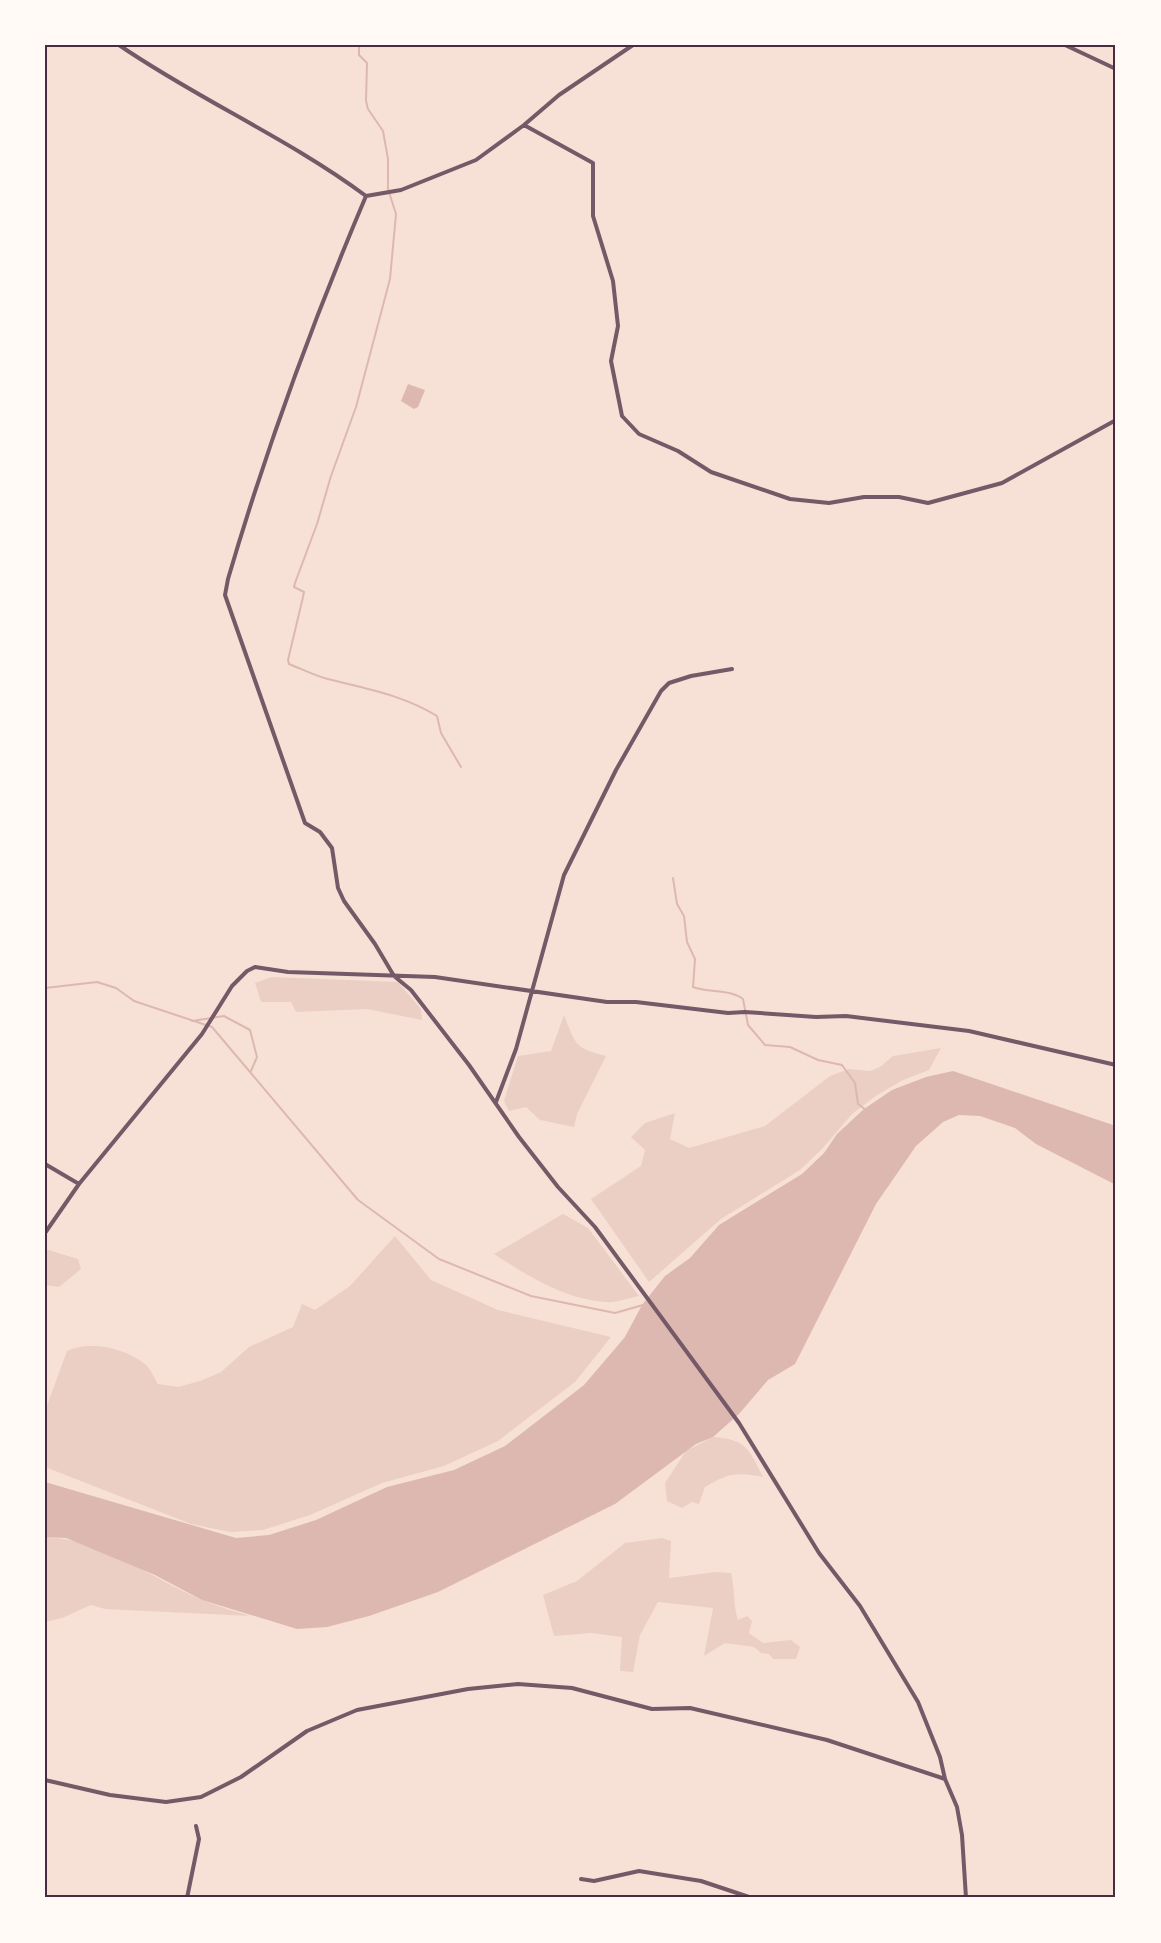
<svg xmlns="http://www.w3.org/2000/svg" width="1161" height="1943" viewBox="0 0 1161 1943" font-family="'Work Sans',sans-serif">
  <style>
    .green { fill: #ebcfc5 }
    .water { fill: #dcb8b0 }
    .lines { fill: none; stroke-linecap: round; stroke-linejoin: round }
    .stream { stroke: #dcb8b0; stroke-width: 2 }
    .minor { stroke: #755966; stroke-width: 4 }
    .neatline { fill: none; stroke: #4a2c40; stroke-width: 2 }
  </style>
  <rect width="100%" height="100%" fill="#f7e1d7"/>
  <path class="green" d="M272 977 398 982 421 1009 422 1020 367 1009 296 1012 291 1002H261L255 983Z
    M564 1015C576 1045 574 1048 606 1056L577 1114 574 1127 540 1120 526 1107 509 1111 504 1101 518 1056 551 1051Z
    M941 1048 929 1070 903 1080 877 1095 852 1114 823 1148 800 1170 721 1219 649 1282 591 1199 641 1166 645 1150 631 1137 645 1123 675 1113 670 1139 689 1148 765 1126 830 1076 849 1069 870 1071 880 1067 893 1056Z
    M563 1214 588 1228 639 1296C629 1298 616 1303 606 1302 566 1300 526 1275 494 1254Z
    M395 1236 431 1280 498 1310 611 1337 575 1382 498 1441 444 1466 382 1483 310 1515 263 1530 230 1532 191 1524 45 1467V1411L67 1351C89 1340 126 1348 145 1364 151 1369 154 1378 158 1384L178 1387 200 1381 221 1372 249 1347 293 1327 302 1304 315 1310 350 1286Z
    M45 1249 78 1259 81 1269 59 1287 45 1285Z
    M713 1437C746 1439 749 1449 763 1477 737 1472 728 1473 705 1487L699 1504 692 1502 682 1508 667 1501 665 1483 686 1451Z
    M45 1537C102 1539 151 1578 202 1600 217 1606 234 1611 250 1616L105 1609 91 1605 62 1618 45 1622Z
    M662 1538 671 1541 669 1578 716 1572 731 1573C735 1589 733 1605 738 1620L747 1616 752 1621 749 1633 763 1643 791 1640 800 1647 796 1659H773L769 1654 761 1653 754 1647 725 1643 704 1656 713 1608 658 1602 640 1635 633 1672 620 1671 622 1637 591 1633 554 1636 543 1595 577 1581 625 1543Z"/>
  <path class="water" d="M408 384 425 390 418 407 414 409 401 401Z
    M953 1071 1116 1126V1185L1036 1144 1015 1128 980 1116 959 1115 943 1122 916 1146 876 1204 795 1364 768 1380 739 1414 713 1437 696 1444 615 1504 438 1592 369 1616 327 1627 297 1629 202 1600 155 1575 66 1538 45 1537V1482L236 1538 269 1535 316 1520 387 1487 454 1470 505 1446 584 1385 625 1337 642 1305 665 1276 690 1258 719 1225 802 1174 824 1153 837 1134 864 1109 892 1090 926 1077Z"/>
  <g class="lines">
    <path class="stream" d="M359 45V55L367 63 366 101 368 109 383 131 388 159V189L396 214 390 279 356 407 331 476 317 524 295 583 294 587 304 592 303 597 288 660 289 664C302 669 315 676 328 679 367 689 403 695 437 716L441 733 461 767
      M673 878 677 904 684 916 687 942 695 959 693 987C709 993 730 989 743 999L748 1025 765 1045 790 1047 818 1060 842 1065 855 1083 858 1104 866 1110
      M45 988 97 982 116 988 134 1001 212 1027 358 1200 439 1259 531 1296 615 1313 643 1305
      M192 1021 224 1016 250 1030 257 1057 251 1071"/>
    <path class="minor" d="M119 45C199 100 288 138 366 196L401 190 476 160 524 125 559 95 633 45
      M1065 45 1116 69
      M524 125 593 163V216L613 281 618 326 611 361 622 416 639 434 678 451 711 472 790 499 829 503 864 497H899L928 503 1002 483 1116 420
      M366 196C313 321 266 449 228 579L225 595 305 823 320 832 332 848 338 888 344 901 375 944 394 976 411 990 469 1065 519 1137 558 1187 595 1227 739 1423 819 1553 860 1606 918 1702 940 1757 945 1779 957 1807 962 1835 966 1898
      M496 1102 516 1049 564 875 616 770 661 691 669 683 691 676 732 669
      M45 1164 79 1184
      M45 1233 79 1184 202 1034 232 986 247 971 255 967 288 972 435 977 607 1002H636L728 1013 745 1012 816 1017 846 1016 969 1031 1116 1065
      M45 1780 110 1795 166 1802 201 1797 241 1777 307 1731 357 1710 468 1689 518 1684 572 1688 652 1709 690 1708 827 1740 945 1779
      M581 1879 594 1881 639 1871 701 1881 752 1898
      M187 1898 199 1839 196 1826"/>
  </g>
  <rect width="1161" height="1943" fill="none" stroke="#fffaf5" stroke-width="93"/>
  <rect x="46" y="46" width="1068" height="1850" class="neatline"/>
</svg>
